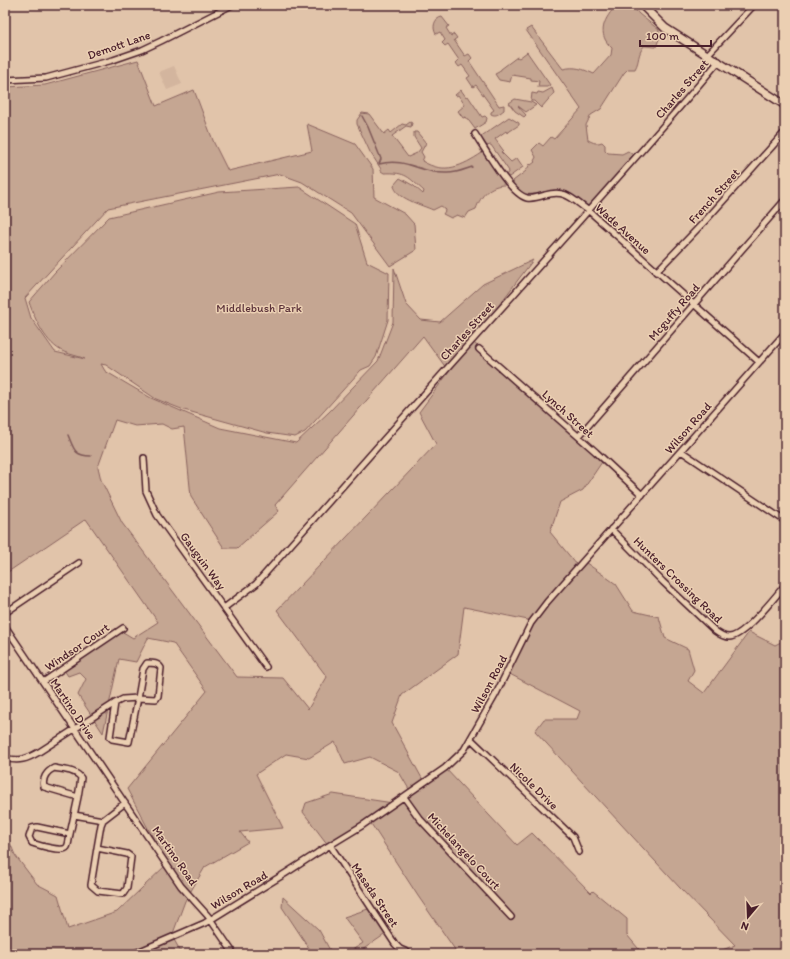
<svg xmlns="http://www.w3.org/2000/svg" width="790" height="959" viewBox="0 0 790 959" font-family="Itim,sans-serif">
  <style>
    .built { fill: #d3b59e }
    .green { fill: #c5a692; stroke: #88625e; fill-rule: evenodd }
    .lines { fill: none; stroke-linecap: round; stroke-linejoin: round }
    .stream { stroke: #7e5857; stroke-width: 1.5 }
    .minor-casing { stroke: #4a1f2b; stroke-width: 8 }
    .major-casing { stroke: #4a1f2b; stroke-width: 10 }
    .minor { stroke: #ebcfb2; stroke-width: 5 }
    .major { stroke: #ebcfb2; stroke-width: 7 }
    .labels { text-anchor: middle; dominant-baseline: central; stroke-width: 3; stroke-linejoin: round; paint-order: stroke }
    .street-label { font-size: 12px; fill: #4a1f2b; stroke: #ebcfb2 }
    .park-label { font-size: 12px; fill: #5c333a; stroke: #ebcfb2 }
  </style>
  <rect width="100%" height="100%" fill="#e1c4aa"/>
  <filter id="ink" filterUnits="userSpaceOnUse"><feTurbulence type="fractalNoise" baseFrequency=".025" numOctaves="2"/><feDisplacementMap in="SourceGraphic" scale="8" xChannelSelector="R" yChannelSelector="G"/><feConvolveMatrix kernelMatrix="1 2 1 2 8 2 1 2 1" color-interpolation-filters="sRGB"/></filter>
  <g filter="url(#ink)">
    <path class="built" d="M174 66 182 84 167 90 159 72Z"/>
    <path class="green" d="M617 5 632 6 639 14 659 30V39L656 47 644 46C637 55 640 60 635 69H628L624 73 601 109 591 115 586 125 588 140C594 143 596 144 602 142L605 145V150L608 153 622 154 628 151 633 155 589 207C580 201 571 191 559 190 545 189 517 205 513 181L526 171 530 164 531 165 535 162 534 161 536 157 532 150 539 143 543 146 551 137 554 139 581 109 526 30 531 27 563 69C575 66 583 69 594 74L611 55 612 48C596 34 604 18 617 5Z
      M442 17 449 26 446 28 451 36 454 34 457 38 454 40 465 56 469 54 472 58 469 61 499 106 504 105V110C500 113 496 117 491 114V112L494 110 476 85 473 87 467 78 470 76 462 65 459 67 456 63 459 60 448 44 445 46 442 43 445 40 440 32 436 34C432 28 434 18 442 17Z
      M527 52 550 85 547 87H538L539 81 531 80V78L512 75 510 82 499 80 495 74 499 72 501 69 517 57 519 58Z
      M138 60 156 106 194 90 214 143 228 171 312 151 307 124 355 144 373 169 374 197 405 214 414 224 416 250 390 266 351 213 302 182 280 174 108 208 25 298 31 318 55 352 85 359C79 356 71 355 64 352 46 344 35 320 29 302L55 272 109 217 219 192 299 187 355 224 367 262 389 273 388 320 376 357 370 366 361 370 305 432 295 437 267 433 184 410 156 399 106 365 101 364 105 371 151 398 220 428 296 443 329 412 378 361 393 322 394 268 406 304 421 320 440 322 483 284 533 260 472 341 602 462 583 490 560 502 550 532 577 565 582 560 616 584 633 611 659 617 665 638 688 649 694 670 688 681 704 693 749 632 775 645 785 640V954H712L735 945 680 888 535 731 544 719H577L580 711 506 672 533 621 464 607 458 654 402 695 392 723 424 782 445 768 517 845 532 833 591 893 593 891 627 919V935L643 954H458L418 896 368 819 328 845 303 812 306 803 333 794 393 803 410 791 399 772 370 757 345 764 335 742 309 758 286 754 256 774 283 828 240 832 248 842 205 867 185 901 172 936 182 954H5V831L15 855 37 884 58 895 68 929 117 912 167 864 127 789 207 691 173 643 148 638 136 662 119 659 103 733 78 695 86 679 79 672 68 676 62 667 118 629 133 638 158 622 86 519 5 574V87L45 85ZM423 336 449 372 419 412 436 444 277 610 327 677 308 709 283 678 237 677 122 523 101 480 98 467 115 420 135 426 162 424 172 429 184 427 191 497 224 548H237L279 511 275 505Z
      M552 88 554 93 541 108 534 101H531L532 93 537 94 538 92 543 93Z
      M461 90 466 97 468 96 482 117 485 116 487 118 486 122 475 129 466 117 463 118 458 111 465 105 458 95 456 96 455 95Z
      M515 99 531 102 536 105 526 112 518 106 526 115 524 117 515 111 509 103Z
      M362 113 369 114 384 134 389 130 391 133 402 124 406 125 410 122 412 123 411 127 406 126 392 136 408 157 417 153 421 148 414 137V132H417L426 143 421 152 424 157 422 161C445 175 462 166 482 153L480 149 481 148 505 185C490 185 481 195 476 209L469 212 465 218 457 215 451 218 443 214 445 211 444 208 441 206 433 210C422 205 395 198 394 185L400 178 414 186 423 194 424 191C408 177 407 172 384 173L381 171V169L370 152 357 124V120Z
      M509 117 519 123V125L507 133 506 131 495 139 503 150 501 152 511 162 517 158 523 167 509 177 506 175 509 171 491 145 486 146 480 137Z
      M283 897 319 930 332 954H303L311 951 282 907Z
      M371 908 387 933 362 950V954H346L363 943 344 917Z"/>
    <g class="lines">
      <path class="stream" d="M362 116 368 127 381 159 379 164
        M379 164C406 157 420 173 445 173 455 174 463 170 472 167
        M68 435C74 449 74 456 91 456"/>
      <g class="minor-casing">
        <path id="minor" d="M708 54 754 5
          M5 80 46 78 113 60 142 50 161 41 232 5
          M475 134C485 149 510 194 527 198 533 199 539 197 545 195 566 189 572 199 589 211L759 362
          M656 272 705 221 785 132
          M479 349 596 452 642 495
          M579 436 785 200
          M681 451 785 521
          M144 458 146 491 157 515 266 667
          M611 529 663 582 715 631C719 634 724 637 729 637 744 637 775 597 785 585
          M224 608 256 584C342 487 428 389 515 293 583 216 653 140 719 61
          M5 613 79 563
          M5 626 181 886 208 916 234 954
          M147 663C153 663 158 663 161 668L158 696 156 699 138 698 143 669Z
          M43 682 123 628
          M471 739 573 837 579 852
          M5 758C19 762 27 759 39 752L115 703 123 699 138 698 129 742 112 739 110 737 115 703
          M54 768C63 770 76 770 81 778L78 797 44 787C42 779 46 772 54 768Z
          M404 797 419 818 511 917
          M74 815 103 820 125 803
          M37 827 70 834C69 838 69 844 67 847 63 853 38 845 32 843L29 837 32 828Z
          M70 834 78 797
          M330 845 395 944 400 949 407 952
          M97 848 127 854 131 857 127 888 123 894 98 891 91 885Z
          M97 848 101 825 103 820
          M133 954 205 923 286 873 317 853 363 825 445 768 464 750 496 694 531 623 547 602 785 333"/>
      </g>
      <g class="major-casing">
        <path id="major" d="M642 5 665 28 785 105"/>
      </g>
      <use href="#minor" class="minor"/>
      <use href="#major" class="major"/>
    </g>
  </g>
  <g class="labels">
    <g class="street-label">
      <text transform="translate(119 45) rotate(-19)">Demott Lane</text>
      <text transform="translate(682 89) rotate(-49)">Charles Street</text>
      <text transform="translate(714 196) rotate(-48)">French Street</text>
      <text transform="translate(623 229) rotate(42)">Wade Avenue</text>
      <text transform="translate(674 312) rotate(-49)">Mcguffy Road</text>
      <text transform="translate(467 331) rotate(-48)">Charles Street</text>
      <text transform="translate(568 414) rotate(42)">Lynch Street</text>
      <text transform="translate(688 428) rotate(-49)">Wilson Road</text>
      <text transform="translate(203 561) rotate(54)">Gauguin Way</text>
      <text transform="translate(678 580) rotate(44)">Hunters Crossing Road</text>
      <text transform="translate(77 647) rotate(-34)">Windsor Court</text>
      <text transform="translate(489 684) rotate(-62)">Wilson Road</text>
      <text transform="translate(73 709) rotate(56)">Martino Drive</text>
      <text transform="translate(534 786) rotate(44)">Nicole Drive</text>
      <text transform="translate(464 851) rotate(47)">Michelangelo Court</text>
      <text transform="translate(175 856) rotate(55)">Martino Road</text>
      <text transform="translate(239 890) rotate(-31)">Wilson Road</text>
      <text transform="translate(375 895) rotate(56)">Masada Street</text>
    </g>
    <g class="park-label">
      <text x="259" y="308">Middlebush Park</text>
    </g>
  </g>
  <rect width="790" height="959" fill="none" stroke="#ebcfb2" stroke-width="20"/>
  <rect x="10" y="10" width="770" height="939" fill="none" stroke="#4a1f2b" stroke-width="1.5" filter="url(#ink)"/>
  <g transform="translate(748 917) rotate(199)" stroke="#ebcfb2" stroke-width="3" paint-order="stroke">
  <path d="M0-3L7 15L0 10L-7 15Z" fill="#4a1f2b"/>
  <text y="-6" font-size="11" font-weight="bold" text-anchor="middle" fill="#4a1f2b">N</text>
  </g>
  <path d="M640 40v6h71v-6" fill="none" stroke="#4a1f2b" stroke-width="2"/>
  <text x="646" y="40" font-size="12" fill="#4a1f2b" stroke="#ebcfb2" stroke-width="3" paint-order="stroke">100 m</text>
</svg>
